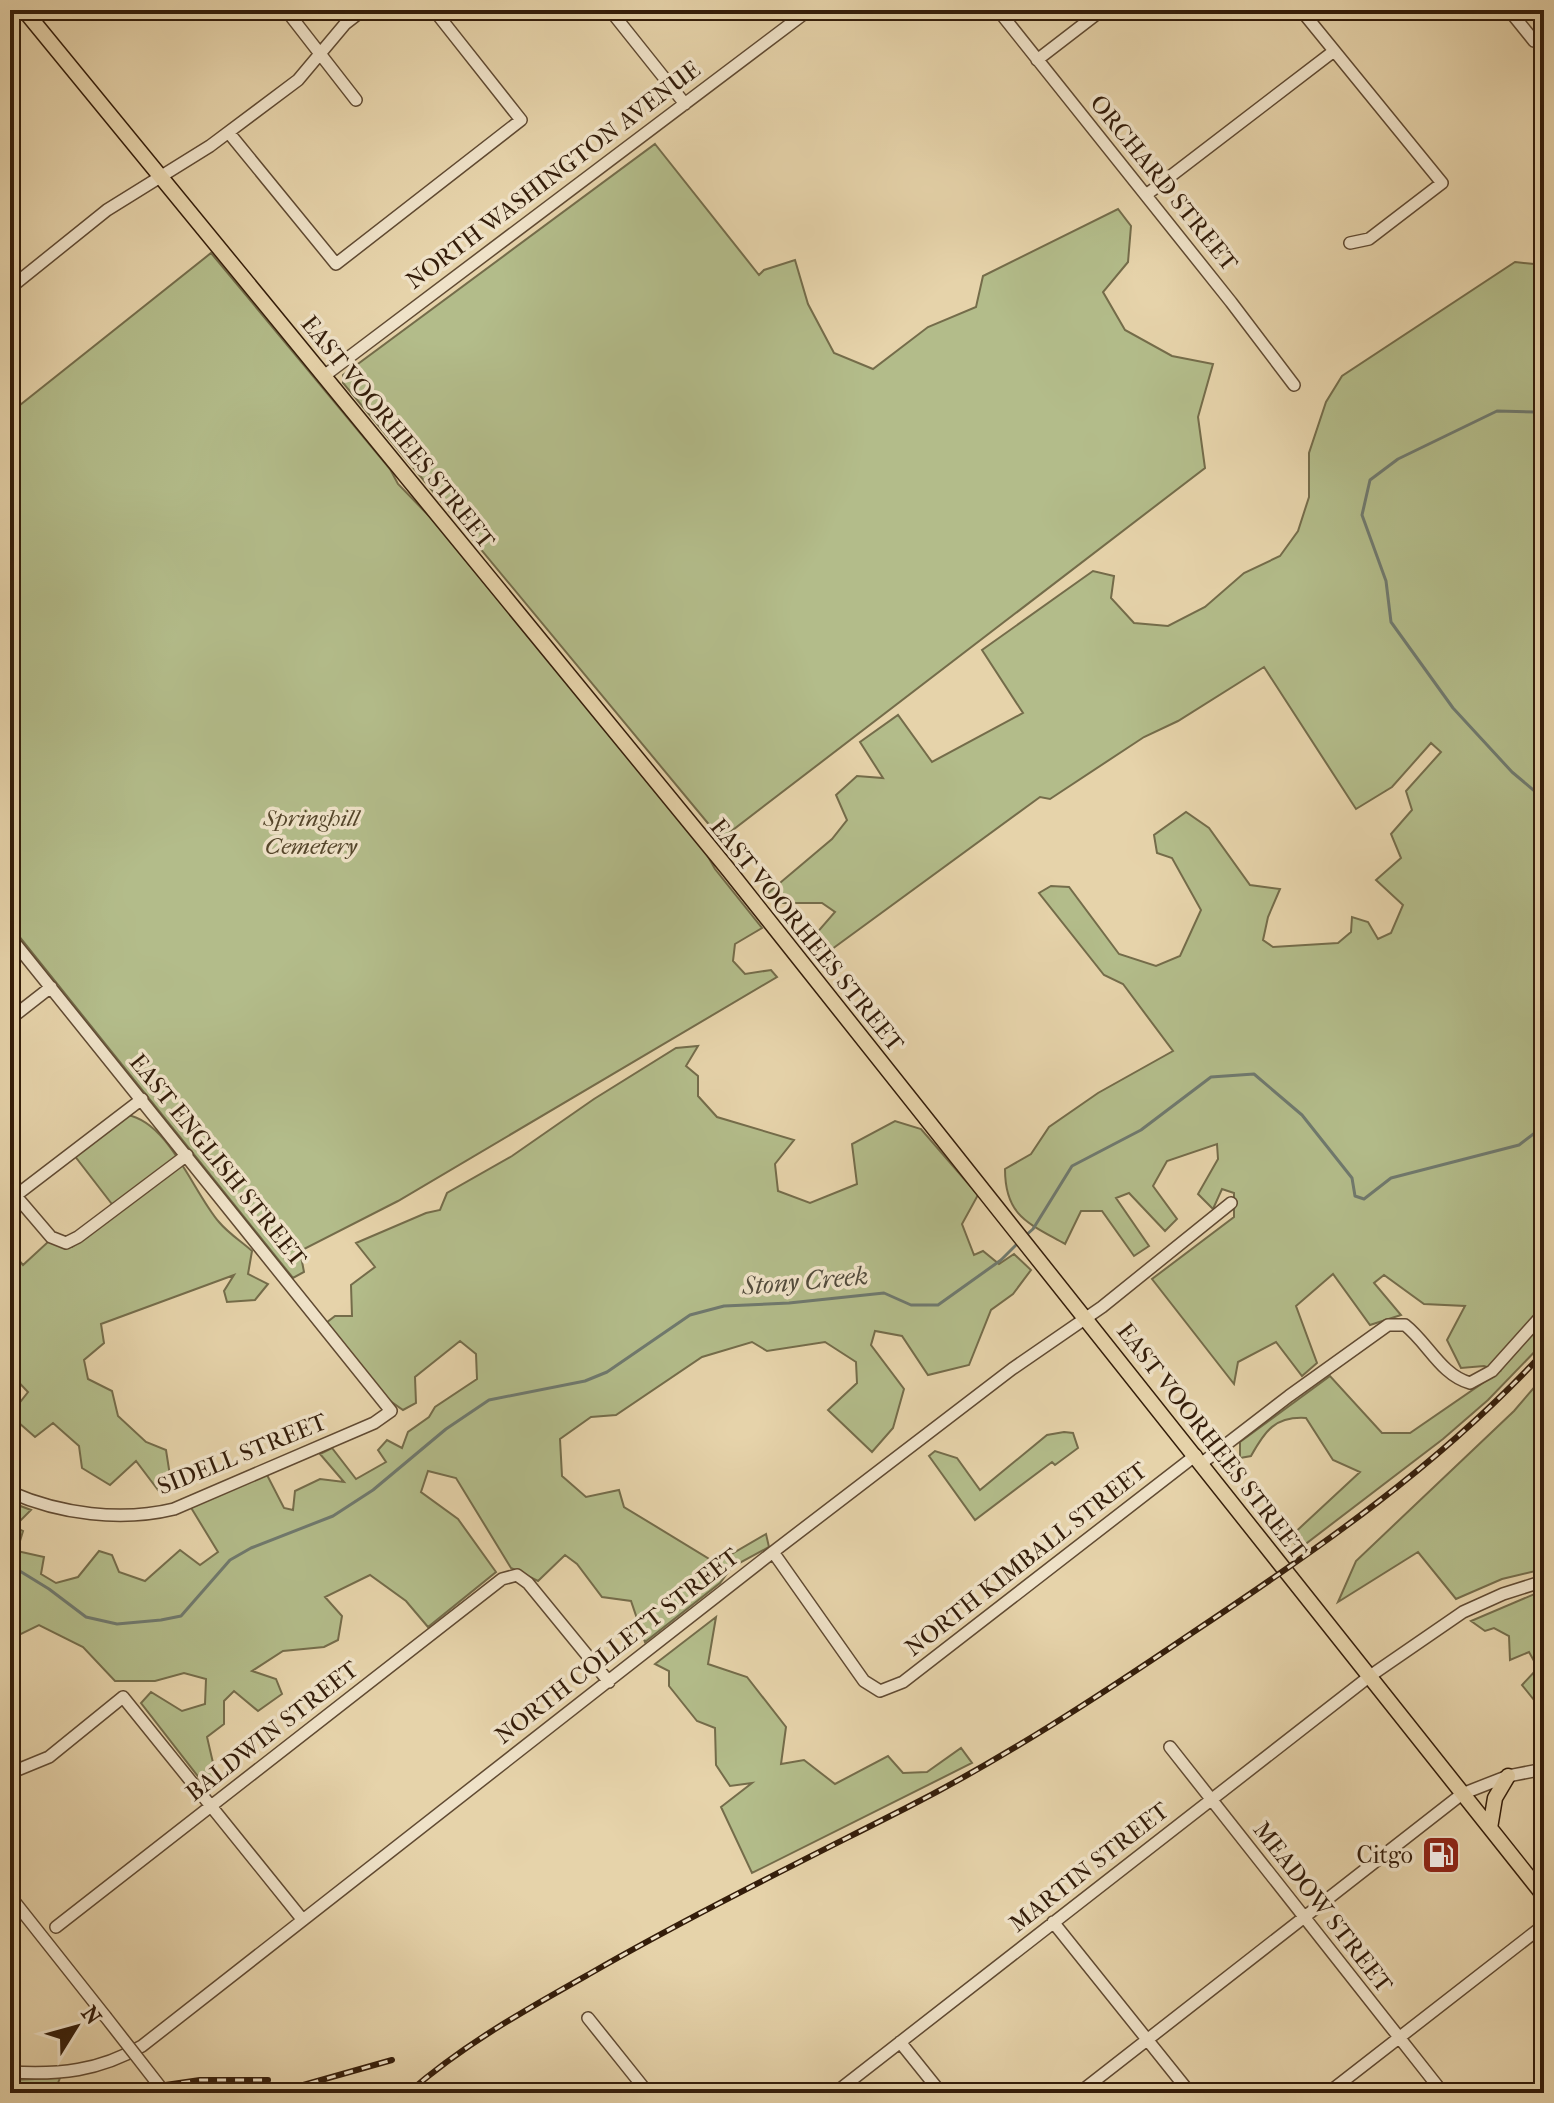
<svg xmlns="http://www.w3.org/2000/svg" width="1554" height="2103" viewBox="0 0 1554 2103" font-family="'IM FELL French Canon',serif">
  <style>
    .green { fill: #b3bc8a; stroke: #746c4a; stroke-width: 2 }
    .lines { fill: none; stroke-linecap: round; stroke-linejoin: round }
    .stream { stroke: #6f796e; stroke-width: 3 }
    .minor-casing { stroke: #604a32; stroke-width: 14 }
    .major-casing { stroke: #341d0a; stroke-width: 17 }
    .minor { stroke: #efe2c8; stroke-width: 11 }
    .major { stroke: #e6d3aa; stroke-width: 14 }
    .rail-casing { stroke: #341d0a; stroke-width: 6 }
    .rail { stroke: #efe2c8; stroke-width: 3; stroke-dasharray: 9; stroke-linecap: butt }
    .minor-bridge-casing { stroke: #604a32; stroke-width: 14; stroke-linecap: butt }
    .minor-bridge { stroke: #efe2c8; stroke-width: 11 }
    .labels { text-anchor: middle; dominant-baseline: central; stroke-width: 7; stroke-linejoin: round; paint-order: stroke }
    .street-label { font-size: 24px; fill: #341d0a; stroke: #efe2c8 }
    .park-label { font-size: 24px; font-style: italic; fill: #54452a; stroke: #efe2c8 }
    .poi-label { font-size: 24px; fill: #341d0a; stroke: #efe2c8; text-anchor: end }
    .water-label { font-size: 26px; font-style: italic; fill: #524b3c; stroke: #efe2c8 }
  </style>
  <rect width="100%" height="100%" fill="#e6d3aa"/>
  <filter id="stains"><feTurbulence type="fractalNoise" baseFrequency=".0025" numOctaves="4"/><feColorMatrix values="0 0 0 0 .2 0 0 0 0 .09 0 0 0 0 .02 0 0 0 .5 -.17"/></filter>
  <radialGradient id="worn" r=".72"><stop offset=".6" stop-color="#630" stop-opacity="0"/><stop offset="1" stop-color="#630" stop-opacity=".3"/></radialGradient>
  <path class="green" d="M655 144 759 275 764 270 795 260 808 304 834 353 873 369 928 327 976 307 983 276 1118 209 1131 226 1128 262 1103 292 1125 330 1172 356 1213 364 1198 417 1205 468 721 839 343 383V375Z
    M211 253 390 469 398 484 431 518 706 853 715 869 762 928 735 944 733 961 745 974 771 970 777 977 398 1201 300 1251 304 1272 293 1278 10 925V413Z
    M1515 262 1544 265V1342L1488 1400 1443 1439 1299 1549 1290 1537 1360 1472 1333 1460 1306 1418C1275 1416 1265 1431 1251 1456L1240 1458V1442L1330 1376 1382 1433H1410L1500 1371 1484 1366 1461 1368 1447 1340 1465 1306 1424 1304 1384 1275 1374 1283 1401 1315 1370 1325 1333 1274 1296 1306 1317 1363 1302 1376 1276 1342 1238 1362 1234 1384 1152 1279 1234 1217V1193L1222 1189 1213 1209 1198 1194 1218 1159 1217 1144 1167 1161 1153 1186 1177 1219 1165 1231 1129 1193 1116 1198 1149 1246 1134 1256 1102 1211H1081L1065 1244C1028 1223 1005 1216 1005 1169L1031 1154 1049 1127 1098 1093 1173 1051 1123 984 1104 975 1039 893 1051 886 1069 887 1119 954 1156 966 1180 956 1201 910 1172 858 1157 853 1154 835 1186 812 1209 828 1250 885 1280 889 1268 917 1263 940 1273 947 1338 943 1351 932 1352 917 1368 922 1378 939 1391 933 1403 905 1376 880 1401 858 1391 834 1412 810 1406 791 1441 752 1431 743 1392 787 1356 809 1264 667 1178 721 1144 737 1050 799 1040 797 828 952 815 950 814 936 835 912 822 903H778L768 893 832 839 847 820 836 795 857 776 883 778 860 742 898 715 932 762 1023 713 982 650 1093 571 1114 576 1111 598 1134 623 1168 626 1205 607 1244 573 1280 556 1298 531 1309 497V453L1326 402 1342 376Z
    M698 1046 686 1066 698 1076V1096L717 1117 794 1140 775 1164 778 1191 810 1203 857 1184 852 1144 895 1121 921 1129 978 1195 962 1224 974 1255 983 1251 999 1264 1014 1254 1031 1270 1013 1294 991 1310 969 1365 928 1375 902 1336 875 1331 871 1345 904 1389 893 1428 872 1452 828 1410 857 1383 856 1362 825 1342 767 1351 752 1342 702 1357 616 1415 591 1417 560 1439 562 1476 586 1497 619 1490 624 1507 716 1563 766 1534 769 1547 732 1567 720 1583 645 1642 631 1601 602 1597 577 1564 565 1555 538 1581 511 1568 456 1478 428 1471 421 1492 458 1519 496 1572 428 1627 406 1601 370 1575 325 1597 342 1616 338 1640 324 1647 283 1651 252 1671 276 1679 282 1694 258 1711 234 1691 224 1701V1724L207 1737 217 1780 207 1788 141 1703 151 1692 182 1711 205 1704 206 1679 184 1673 155 1681H115L83 1647 39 1625 19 1635 10 1614V1502L31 1510 14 1527 23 1531 17 1551 44 1557 41 1574 56 1583 78 1577 99 1551 112 1555 119 1572 145 1581 180 1550 200 1565 218 1552 190 1506 266 1473 284 1508 293 1510 295 1491 320 1479 344 1482 320 1454 332 1448 356 1479 386 1462 378 1450 387 1440 402 1448 408 1432 429 1417 435 1407 477 1379 476 1354 460 1341 415 1377 416 1403 403 1410 386 1398 326 1323 335 1316H352L351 1285 375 1267 356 1243 426 1213 440 1210 447 1193 512 1156 594 1099 676 1048Z
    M127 1115C169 1122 193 1192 219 1222 228 1233 242 1242 252 1251L248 1274 268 1284 255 1300 227 1302 224 1291 234 1275 101 1324 104 1343 84 1360 88 1379 112 1391 118 1416 146 1442 166 1450 171 1482 158 1490 136 1461 110 1485 82 1468 79 1446 53 1423 35 1437 10 1415 28 1392 10 1373V1250L23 1265 49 1241 72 1247 118 1212 74 1155Z
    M1544 1376V1569L1502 1579 1456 1599 1418 1552 1338 1602 1356 1561 1514 1411Z
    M1064 1432 1073 1433 1078 1448 1055 1465 1052 1462 975 1520 929 1456 935 1451 957 1458 980 1490 1047 1435Z
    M1544 1590V1710H1542L1522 1685 1538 1668 1529 1652 1510 1660 1509 1636 1494 1628 1485 1631 1471 1621Z
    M716 1617 708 1664 747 1677 786 1727 781 1764 804 1760 835 1784 888 1756 903 1773 927 1772 961 1748 972 1763 752 1873 721 1807 752 1783 730 1786 716 1765 715 1728 697 1721 669 1686V1671L655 1664Z
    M60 2078 54 2093H10V2080Z"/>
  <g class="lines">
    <path class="stream" d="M1544 409 1535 412 1497 411 1398 459 1370 480 1362 515 1386 581 1391 622 1453 708 1512 772 1544 799
      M1024 1237 1033 1229 1072 1166 1141 1130 1211 1077 1254 1074 1302 1115 1352 1178 1355 1196 1364 1199 1391 1178 1519 1145 1544 1126
      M10 1565 49 1589 86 1617 117 1624 161 1620 181 1616 230 1560 251 1548 333 1516 373 1490 446 1429 489 1400 585 1381 607 1372 690 1315 724 1306 789 1303 884 1293 911 1305H938L1001 1260 1019 1242"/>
    <g class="minor-casing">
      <path id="minor" d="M286 10 356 100
        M610 10 685 104
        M998 10 1231 302 1294 385
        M1301 10 1442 183 1369 239 1350 243
        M1509 10 1534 41
        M1037 60 1102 10
        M229 133 336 264 521 120 434 10
        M1146 195 1334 51
        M10 288 107 210 210 146 298 80 345 24 363 10
        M324 376 809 10
        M10 937 391 1411 374 1423 174 1509C121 1522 60 1514 10 1492
        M10 1019 51 987
        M10 1189 51 1237 66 1243 78 1237 187 1155
        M10 1200 142 1099
        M1202 1463 1289 1396 1388 1325H1405C1428 1343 1441 1375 1470 1383L1492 1371 1544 1313
        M773 1552 864 1681 880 1691 903 1682 1196 1455
        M1170 1747 1443 2093
        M10 1773 49 1757 123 1697 302 1919
        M10 1896 105 2016
        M1053 1922 1190 2093
        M56 1927 502 1579 517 1575 528 1583 609 1682
        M588 2018 648 2093
        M900 2042 941 2093
        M10 2072C59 2075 99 2071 142 2046L773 1552 1012 1369 1102 1307 1231 1203
        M835 2093 1370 1676 1463 1612 1503 1594 1544 1581
        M1079 2093 1462 1794 1508 1776 1544 1769
        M1328 2093 1544 1925"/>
    </g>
    <g class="major-casing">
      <path id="major" d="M24 10 727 868 1544 1896
        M1490 1828 1495 1798 1508 1776"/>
    </g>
    <use href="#minor" class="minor"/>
    <use href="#major" class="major"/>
    <g class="rail-casing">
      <path id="rail" d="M110 2093 200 2080H268
        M275 2093 392 2060
        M408 2093C464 2044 527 2009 591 1973 694 1914 800 1862 906 1808 1006 1757 1099 1696 1192 1633 1318 1549 1441 1464 1544 1352"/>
    </g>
    <use href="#rail" class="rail"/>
    <g class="minor-bridge-casing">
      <path id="minor-bridge" d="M105 2016 165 2093"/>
    </g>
    <use href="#minor-bridge" class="minor-bridge"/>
  </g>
  <defs>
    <g id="fuel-square" transform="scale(2)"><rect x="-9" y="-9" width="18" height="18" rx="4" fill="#8f2418" stroke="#efe2c8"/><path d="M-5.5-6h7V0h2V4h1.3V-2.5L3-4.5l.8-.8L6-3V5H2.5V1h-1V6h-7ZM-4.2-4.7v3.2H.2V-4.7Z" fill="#fff"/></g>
  </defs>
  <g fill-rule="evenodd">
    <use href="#fuel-square" x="1441" y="1855"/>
  </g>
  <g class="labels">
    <g class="street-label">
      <text transform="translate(553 175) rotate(-37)">NORTH WASHINGTON AVENUE</text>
      <text transform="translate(1164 183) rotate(51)">ORCHARD STREET</text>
      <text transform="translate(398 432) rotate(51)">EAST VOORHEES STREET</text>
      <text transform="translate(807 935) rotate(51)">EAST VOORHEES STREET</text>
      <text transform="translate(218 1160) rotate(51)">EAST ENGLISH STREET</text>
      <text transform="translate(1212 1441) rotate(52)">EAST VOORHEES STREET</text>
      <text transform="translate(242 1454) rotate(-22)">SIDELL STREET</text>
      <text transform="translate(1026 1559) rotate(-38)">NORTH KIMBALL STREET</text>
      <text transform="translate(617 1646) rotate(-38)">NORTH COLLETT STREET</text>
      <text transform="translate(272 1731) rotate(-38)">BALDWIN STREET</text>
      <text transform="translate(1089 1867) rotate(-38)">MARTIN STREET</text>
      <text transform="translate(1323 1907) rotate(52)">MEADOW STREET</text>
    </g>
    <g class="park-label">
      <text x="311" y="818">Springhill<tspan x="311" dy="28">Cemetery</tspan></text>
    </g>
    <g class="poi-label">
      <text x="1413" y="1855">Citgo</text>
    </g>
    <g class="water-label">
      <text transform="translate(805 1281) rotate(-5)">Stony Creek</text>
    </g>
  </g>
  <rect width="1554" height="2103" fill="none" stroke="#e6d3aa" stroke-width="40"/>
  <rect x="12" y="12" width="1530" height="2079" fill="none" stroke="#341d0a" stroke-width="4"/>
  <rect x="20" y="20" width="1514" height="2063" fill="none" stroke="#341d0a" stroke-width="2"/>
  <g transform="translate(76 2027) rotate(53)" stroke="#efe2c8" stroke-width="6" paint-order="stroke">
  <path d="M0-6L14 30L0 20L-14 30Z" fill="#341d0a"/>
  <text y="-12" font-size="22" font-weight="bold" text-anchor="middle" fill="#341d0a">N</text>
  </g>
  <rect width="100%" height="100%" filter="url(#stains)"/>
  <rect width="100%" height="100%" fill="url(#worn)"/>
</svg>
